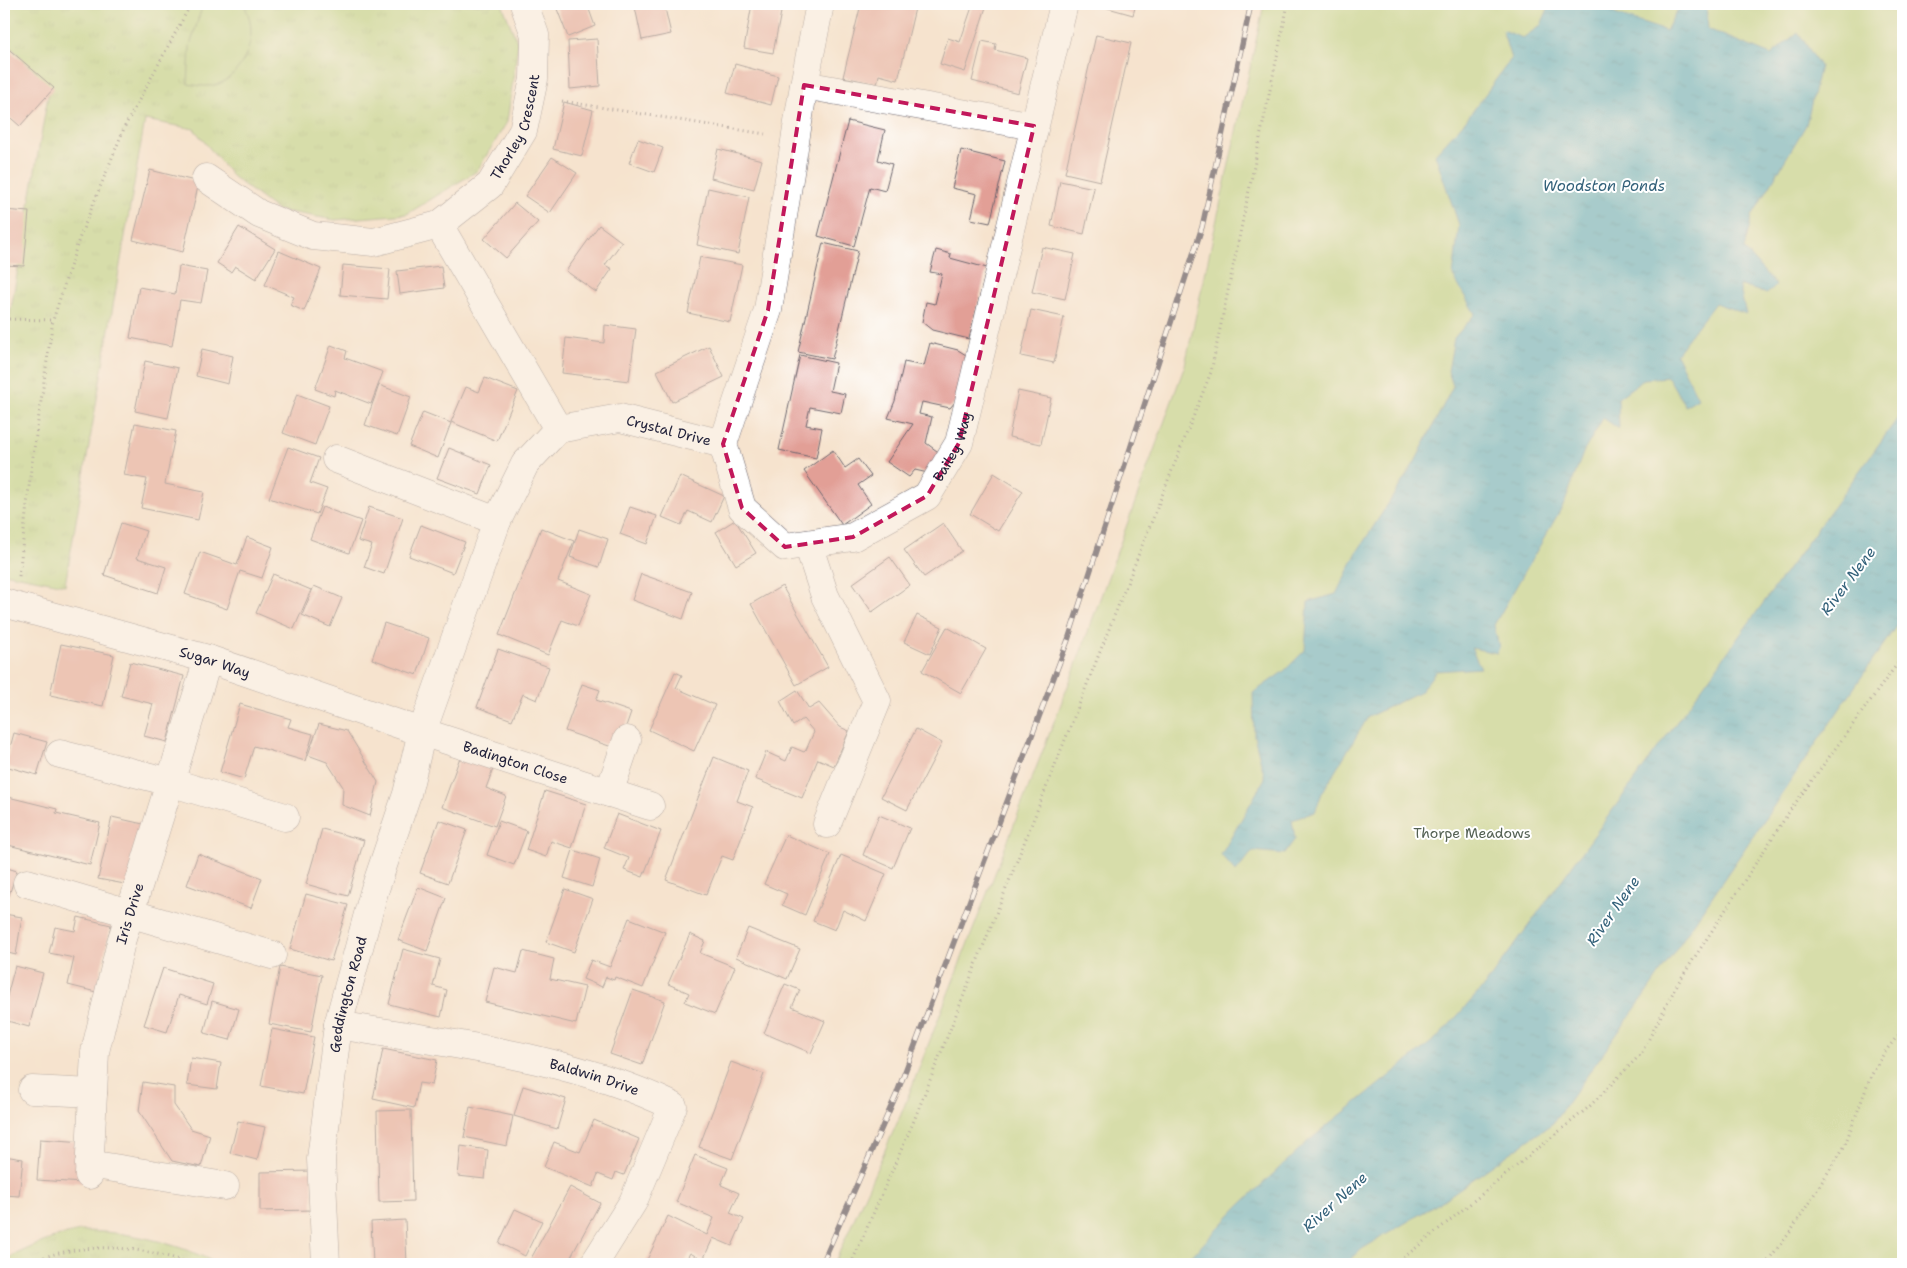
<svg xmlns="http://www.w3.org/2000/svg" width="1907" height="1268" viewBox="0 0 1907 1268" font-family="'Shantell Sans',sans-serif">
  <style>
    .grass { fill: url(#grass-tufts); stroke: #6a7c5d }
    .park { fill: #b2d67f; stroke: #6a7c5d }
    .water { fill: url(#water-ripples); stroke: #356881 }
    .building { fill: #e29f96 }
    .lines { fill: none; stroke-linecap: round; stroke-linejoin: round }
    .minor-casing { stroke: #6c666e; stroke-width: 29 }
    .path { stroke: #6c666e; stroke-width: 3; stroke-dasharray: 1 4; stroke-linecap: butt }
    .minor { stroke: #fff; stroke-width: 28 }
    .rail-casing { stroke: #22223b; stroke-width: 5.5 }
    .rail { stroke: #fff; stroke-width: 4; stroke-dasharray: 11; stroke-linecap: butt }
    .marked { fill: none; stroke: #c2185b; stroke-width: 4; stroke-dasharray: 10 6; stroke-linejoin: round }
    .labels { text-anchor: middle; dominant-baseline: central; stroke-width: 4; stroke-linejoin: round; paint-order: stroke }
    .street-label { font-size: 14px; fill: #22223b; stroke: #fff }
    .park-label { font-size: 14px; fill: #546153; stroke: #fff }
    .water-label { font-size: 15px; font-style: italic; fill: #33617a; stroke: #fff }
  </style>
  <defs>
    <pattern id="grass-tufts" width="24" height="20" patternUnits="userSpaceOnUse" patternTransform="scale(1.25)"><rect width="24" height="20" fill="#b2d67f"/><path d="M3 7l-1-3M5 7V3M7 7l1-3M15 17l-1-3M17 17v-4M19 17l1-3" fill="none" stroke="#99b76f"/></pattern>
    <pattern id="water-ripples" width="26" height="14" patternUnits="userSpaceOnUse" patternTransform="scale(1.25)"><rect width="26" height="14" fill="#48aec7"/><path d="M2 4q2-2 4 0t4 0M15 11q2-2 4 0t4 0" fill="none" stroke="#3c8da3"/></pattern>
  </defs>
  <rect width="100%" height="100%" fill="#fff"/>
  <filter id="ink" filterUnits="userSpaceOnUse"><feTurbulence type="fractalNoise" baseFrequency=".02" numOctaves="2"/><feDisplacementMap in="SourceGraphic" scale="10" xChannelSelector="R" yChannelSelector="G"/><feConvolveMatrix kernelMatrix="1 2 1 2 8 2 1 2 1" color-interpolation-filters="sRGB"/></filter>
  <filter id="wash" filterUnits="userSpaceOnUse"><feTurbulence type="fractalNoise" baseFrequency=".0096" numOctaves="4" result="noise"/><feDisplacementMap in="SourceGraphic" scale="20" xChannelSelector="R" yChannelSelector="G"/><feGaussianBlur stdDeviation="1.12" result="paint"/><feColorMatrix in="noise" values="0 0 0 0 0 0 0 0 0 0 0 0 0 0 0 0 0 1.4 0 .05"/><feComposite in="paint" operator="in"/></filter>
  <g filter="url(#wash)">
    <rect width="100%" height="100%" fill="#f6e3ce"/>
    <path class="grass" d="M4 4H502L518 44 507 122 477 171 407 214 335 220 277 210 232 176 194 129 145 120 65 585 4 573V349L49 90 34 70 4 41Z
      M80 1231C127 1231 176 1242 218 1264H6V1259C31 1247 53 1236 80 1231Z"/>
    <path class="park" d="M203 4H243C260 29 248 67 223 82 212 88 199 86 188 84L190 46Z
      M1264 4H1903V1264H834L902 1112 1073 673 1185 365Z"/>
    <path class="water" d="M1550 4H1609L1615 14 1666 31C1678 8 1677 4 1706 4L1708 29 1771 55 1798 32 1820 66 1806 125 1752 216 1744 249 1776 285 1767 294 1739 285 1746 314 1715 303 1676 354 1698 398 1685 406 1668 377 1644 379 1618 398 1619 429 1603 418 1583 453 1565 502 1494 625 1499 647 1497 653 1471 648 1481 668 1436 671 1421 691 1368 717 1322 793 1315 812 1292 820 1295 839 1284 854 1253 851 1236 872 1221 855 1265 778 1254 736 1253 693 1284 671 1305 650 1308 602 1336 594 1357 552 1415 462 1453 386 1448 371 1454 338 1475 314 1453 276 1459 225 1435 154 1467 119 1511 59 1502 30 1523 38 1541 25Z
      M1903 411V616L1645 995 1553 1123 1442 1201 1362 1249 1346 1264H1184L1239 1206 1307 1142 1440 1035 1486 984Z"/>
    <g id="blocks">
      <path class="building" d="M555 4H587L595 26 568 37Z
        M649 4H664L671 34 642 40 635 7Z
        M752 4 782 7 773 53 744 48Z
        M861 4H916L898 80 879 75 877 84 843 77Z
        M973 4H987L965 72 940 64 948 38 960 42Z
        M1102 4H1136L1133 15 1101 6Z
        M1096 35 1131 43 1100 181 1065 173Z
        M597 39 600 86 570 89 568 41Z
        M982 41 996 44 995 50 1027 58 1018 93 972 81Z
        M4 45 54 88 20 126 4 112Z
        M735 64 778 76 771 105 727 93Z
        M564 102 593 110 582 156 553 149Z
        M848 121 885 130 878 160 892 164 885 191 870 187 854 246 818 236Z
        M638 139 663 148 654 172 629 163Z
        M4 146H8L6 177H4Z
        M718 149 762 160 754 189 711 178Z
        M961 150 1005 161 990 223 971 219 977 194 952 188Z
        M552 157 577 173 550 213 525 196Z
        M150 170 199 182 183 252 133 240Z
        M1060 181 1094 188 1084 234 1051 226Z
        M708 188 749 197 738 254 697 245Z
        M515 203 538 222 506 258 484 239Z
        M4 210 29 212 24 266 4 265Z
        M599 225 622 242 605 265 612 269 596 292 566 271Z
        M239 227 275 249 256 279 235 266 231 272 217 263Z
        M823 243 858 251 832 359 798 352Z
        M1042 247 1075 254 1065 299 1032 292Z
        M936 250 951 254 950 258 987 268 969 339 932 330 922 322 926 302 935 304 942 274 930 272Z
        M279 251 321 269 304 311 290 305 294 297 265 285Z
        M700 257 742 265 730 322 688 313Z
        M343 265 390 269 387 299 340 295Z
        M179 266 207 271 201 303 180 300 172 346 130 338 139 287 175 294Z
        M441 266 444 288 400 294 397 271Z
        M1031 310 1064 317 1054 363 1021 356Z
        M605 325 636 329 629 381 562 373 566 338 604 343Z
        M930 343 958 350 966 355 956 401 950 408 922 402 919 414 932 417 926 443 941 454 928 473 915 470 909 477 887 462 913 424 888 418 895 401 904 362 924 366Z
        M331 345 347 351 345 358 383 372 371 404 335 390 334 396 315 389Z
        M709 346 724 377 672 402 657 371Z
        M202 349 233 356 228 384 196 376Z
        M800 355 836 363 830 391 845 394 841 413 810 407 806 425 822 428 816 458 779 450Z
        M145 361 178 368 168 418 135 411Z
        M485 378 518 391 497 441 451 422 466 387 479 392Z
        M379 385 411 397 397 436 365 425Z
        M1018 391 1051 398 1041 444 1009 437Z
        M297 394 329 406 315 445 283 433Z
        M423 412 451 423 438 458 409 446Z
        M135 423 176 431 165 484 204 492 198 520 141 508 147 479 124 475Z
        M288 447 319 458 310 483 327 489 317 514 269 498Z
        M449 448 491 465 480 494 437 478Z
        M833 450 845 468 858 459 871 476 858 485 871 504 842 525 804 471Z
        M994 473 1023 491 998 531 970 514Z
        M680 476 724 496 712 522 688 511 681 525 662 517Z
        M322 507 361 521 349 553 310 539Z
        M369 507 403 518 384 574 364 567 372 545 358 541Z
        M630 507 657 516 647 544 620 534Z
        M735 520 756 553 736 565 716 532Z
        M121 523 146 531 137 558 166 567 158 593 104 575Z
        M943 523 962 551 924 577 904 550Z
        M421 525 465 542 453 573 409 556Z
        M541 528 574 541 558 581 591 594 578 626 562 620 548 655 499 635Z
        M579 529 608 539 599 567 570 557Z
        M247 537 273 547 262 578 240 571 227 609 185 594 200 552 237 565Z
        M890 557 910 585 872 612 852 584Z
        M273 574 311 590 294 629 256 613Z
        M641 574 692 592 683 619 632 600Z
        M314 586 342 598 330 627 302 615Z
        M782 586 828 667 796 685 751 604Z
        M917 615 942 627 930 654 904 642Z
        M384 623 429 638 417 675 372 659Z
        M947 627 986 649 961 693 922 671Z
        M61 644 114 655 103 706 50 695Z
        M498 649 549 667 537 700 523 694 512 720 477 707Z
        M130 662 184 676 167 742 144 736 153 704 121 696Z
        M675 672 682 675 676 688 715 705 694 751 649 730Z
        M582 684 600 690 596 700 631 712 618 749 565 731Z
        M797 690 809 709 819 703 840 727 849 731 834 766 818 759 802 798 755 779 766 752 786 761 792 747 804 752 806 750 814 732 803 719 793 726 780 701Z
        M240 704 291 719 288 727 313 734 305 761 254 746 244 779 220 772Z
        M319 724 347 731 378 782 370 816 342 805 343 787 327 762 308 755Z
        M916 729 942 743 907 810 881 797Z
        M14 733 47 742 37 775 5 766Z
        M463 749 496 761 486 788 506 796 495 826 442 807Z
        M714 757 748 771 737 801 753 807 733 860 722 856 706 895 666 880Z
        M545 791 586 804 572 848 551 841 546 857 526 850Z
        M4 796 57 809 56 813 100 823 90 865 4 844Z
        M617 814 661 831 643 877 624 870 629 858 604 848Z
        M879 815 910 828 893 868 863 855Z
        M112 817 143 824 130 885 98 879Z
        M439 820 467 830 448 883 420 873Z
        M499 821 527 831 514 865 487 855Z
        M322 829 364 840 348 896 306 884Z
        M786 835 830 854 805 915 782 905 787 894 764 884Z
        M573 850 600 859 592 887 564 878Z
        M198 854 262 878 251 908 187 885Z
        M841 855 886 874 866 921 843 910 835 930 813 921Z
        M4 867 17 871 7 901 4 900Z
        M418 887 446 898 427 951 398 940Z
        M565 889 593 899 574 952 546 942Z
        M306 894 348 905 331 961 290 949Z
        M4 914 22 917 16 955 4 952Z
        M78 917 111 925 96 992 68 985 74 958 49 953 55 927 75 931Z
        M629 918 665 932 643 988 615 977 614 980 606 977 602 987 583 979 591 960 610 967Z
        M748 928 800 949 787 979 736 957Z
        M690 934 705 941 700 953 735 967 715 1014 685 1002 689 993 668 984Z
        M403 949 440 959 433 986 447 990 441 1017 389 1004Z
        M523 951 554 959 550 979 585 987 576 1024 485 1002 494 967 517 973Z
        M15 966 43 973 29 1027 4 1020V1007Z
        M280 967 322 975 311 1032 269 1024Z
        M163 968 213 984 207 1004 179 995 167 1032 144 1025Z
        M785 984 800 990 792 1007 825 1021 811 1053 764 1033Z
        M633 990 665 1001 642 1065 610 1054Z
        M212 1001 239 1009 230 1040 204 1033Z
        M272 1029 314 1037 303 1094 261 1086Z
        M383 1049 437 1060 432 1085 419 1083 414 1108 373 1099Z
        M191 1058 221 1063 217 1089 187 1085Z
        M731 1062 764 1074 732 1159 699 1147Z
        M143 1082 174 1087V1105L191 1129 210 1135 201 1167 172 1161 139 1111Z
        M523 1086 566 1099 557 1129 514 1116Z
        M470 1107 513 1116 507 1146 464 1137Z
        M411 1110 413 1201 379 1202 377 1111Z
        M594 1120 639 1139 624 1175 616 1172 613 1180 598 1174 593 1187 544 1167 554 1142 580 1152Z
        M238 1121 265 1127 257 1160 230 1153Z
        M40 1139 86 1142 83 1183 37 1180Z
        M461 1146 488 1150 485 1179 458 1176Z
        M695 1155 728 1168 721 1185 739 1193 730 1213 744 1219 732 1246 713 1238 703 1260 690 1253 684 1264H645L668 1216 707 1235 714 1218 676 1202Z
        M4 1156 23 1159 19 1196 4 1195Z
        M312 1171 313 1210 260 1211V1172Z
        M570 1187 600 1203 567 1264H528Z
        M515 1209 542 1221 525 1256 499 1243Z
        M405 1220 407 1264H373L371 1222Z"/>
    </g>
  </g>
  <g filter="url(#ink)">
    <use href="#blocks" fill-opacity="0" stroke="#6c666e" stroke-width="1"/>
    <g class="lines">
      <g class="minor-casing">
        <g id="minor">
          <path d="M804 85 1034 126"/>
          <path id="s1" d="M206 178 259 214 313 236 374 242 439 225 490 185 523 131 534 79 535 35 524 4"/>
          <path d="M439 225 558 429"/>
          <path id="s2" d="M723 444 742 508 785 547 853 537 927 496 959 443 1064 4"/>
          <path d="M723 444 768 310 804 85 820 4"/>
          <path d="M336 459 497 521"/>
          <path d="M808 544 825 596 877 701 827 824"/>
          <path id="s3" d="M4 603 208 659 422 732 650 806"/>
          <path d="M60 754 170 782 285 817"/>
          <path d="M609 793 627 740"/>
          <path d="M27 883 272 955"/>
          <path id="s4" d="M338 1025C451 1044 569 1056 673 1106L633 1202 594 1264"/>
          <path d="M32 1090 93 1093"/>
          <path d="M89 1164 225 1186"/>
          <path id="s5" d="M89 1175 95 1052 121 942 208 659"/>
          <path id="s6" d="M326 1264 321 1159 338 1025 374 892 407 794 422 732 497 521 525 464 558 429 620 418 723 444"/>
        </g>
      </g>
      <path class="path" d="M562 101 765 134
        M4 319 53 320
        M19 576 31 469 53 320 79 239 125 126 191 4
        M4 661 9 636
        M25 1264C80 1241 136 1244 191 1264
        M851 1264 913 1123 1211 372 1288 4
        M1396 1264 1589 1107 1641 1054 1678 983 1791 809 1903 656
        M1765 1264 1791 1231 1844 1147 1871 1076 1884 1053 1903 1029"/>
      <use href="#minor" class="minor"/>
      <g class="rail-casing">
        <path id="rail" d="M822 1264 897 1093 1068 640 1202 227 1251 4"/>
      </g>
      <use href="#rail" class="rail"/>
    </g>
  </g>
  <path d="M0 0H1907V1268H0ZM804 85 1034 126 959 443 927 496 853 537 785 547 742 508 723 444 768 310Z" fill="#f6e3ce" fill-opacity=".55" fill-rule="evenodd"/>
  <path class="marked" d="M804 85 1034 126 959 443 927 496 853 537 785 547 742 508 723 444 768 310Z"/>
  <g class="labels">
    <g class="street-label">
      <text stroke="none"><textPath href="#s1" startOffset="380">Thorley Crescent</textPath></text>
      <text stroke="none"><textPath href="#s6" startOffset="994">Crystal Drive</textPath></text>
      <text stroke="none"><textPath href="#s2" startOffset="334">Bailey Way</textPath></text>
      <text stroke="none"><textPath href="#s3" startOffset="219">Sugar Way</textPath></text>
      <text stroke="none"><textPath href="#s3" startOffset="536">Badington Close</textPath></text>
      <text stroke="none"><textPath href="#s5" startOffset="266">Iris Drive</textPath></text>
      <text stroke="none"><textPath href="#s6" startOffset="272">Geddington Road</textPath></text>
      <text stroke="none"><textPath href="#s4" startOffset="262">Baldwin Drive</textPath></text>
    </g>
    <g class="park-label">
      <text x="1472" y="833">Thorpe Meadows</text>
    </g>
    <g class="water-label">
      <text x="1604" y="186">Woodston Ponds</text>
      <text transform="translate(1848 581) rotate(-53)">River Nene</text>
      <text transform="translate(1613 911) rotate(-55)">River Nene</text>
      <text transform="translate(1335 1202) rotate(-42)">River Nene</text>
    </g>
  </g>
  <rect width="1907" height="1268" fill="none" stroke="#fff" stroke-width="20"/>
</svg>
